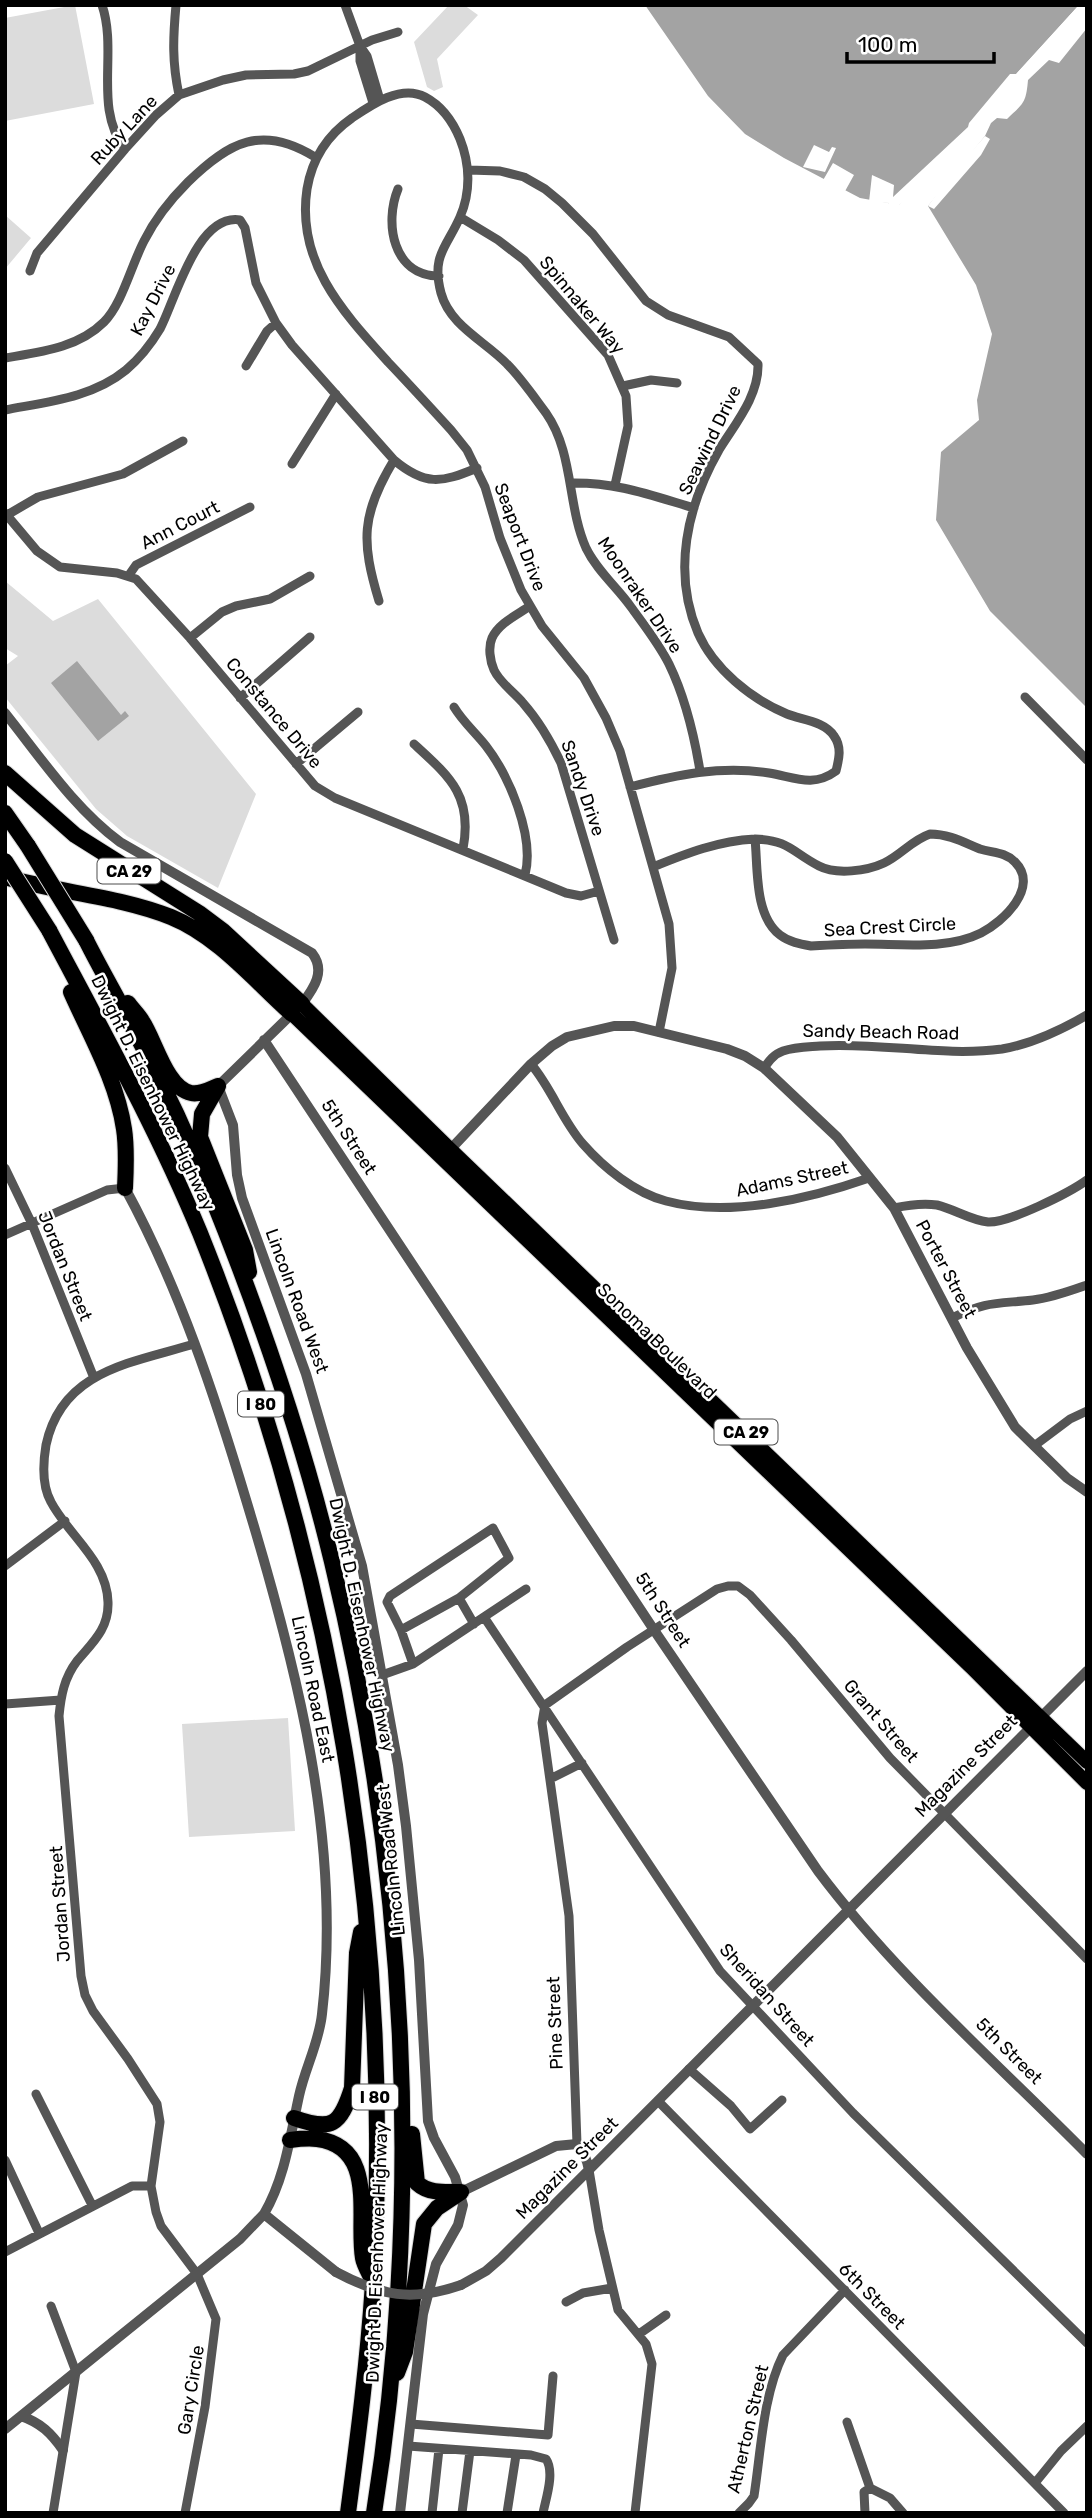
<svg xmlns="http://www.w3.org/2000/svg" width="1092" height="2518" viewBox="0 0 1092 2518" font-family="Rubik,sans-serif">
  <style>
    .green { fill: #dcdcdc }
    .water { fill: #a3a3a3 }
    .pier { fill: #fff }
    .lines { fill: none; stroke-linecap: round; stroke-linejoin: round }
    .primary-casing { stroke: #dbdbdb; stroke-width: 16 }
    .motorway-casing { stroke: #dbdbdb; stroke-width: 18 }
    .minor { stroke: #555; stroke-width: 9 }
    .tertiary { stroke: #555; stroke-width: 10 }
    .primary { stroke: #000; stroke-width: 14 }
    .motorway { stroke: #000; stroke-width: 16 }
    .motorway-bridge-casing { stroke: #dbdbdb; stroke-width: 18; stroke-linecap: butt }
    .tertiary-bridge { stroke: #555; stroke-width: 10 }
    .motorway-bridge { stroke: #000; stroke-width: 16 }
    .labels { text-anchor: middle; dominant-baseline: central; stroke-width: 5; stroke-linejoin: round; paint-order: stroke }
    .shield { fill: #fff; stroke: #4c4c4c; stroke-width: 2 }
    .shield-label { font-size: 16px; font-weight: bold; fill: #000 }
    .street-label { font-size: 18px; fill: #000; stroke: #fff }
  </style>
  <rect width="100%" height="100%" fill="#fff"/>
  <path class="green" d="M75 5 94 104 5 121V18Z
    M449 5H464L478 15 437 59 443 87 434 91 427 87 414 42Z
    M5 215 31 238 5 269Z
    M5 581 53 621 98 599 256 794 218 888 127 836 96 809 5 697V666L18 656 5 648Z
    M288 1718 295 1831 189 1837 182 1724Z"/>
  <path class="water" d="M645 5H1079L970 125 974 132 899 205 860 198 784 158 745 134 708 96Z
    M1087 28V708L990 611 936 520 941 452 979 420 977 400 992 334 976 285 928 206 985 136 991 123 997 118 1007 119C1024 103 1026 103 1028 80L1049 60 1059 63Z
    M77 661 121 715 125 711 129 716 98 741 51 683Z"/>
  <path class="pier" d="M1079 5H1082V8L974 125 976 129 974 137 937 172 896 208 889 207V203L869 202 872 175 894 185 893 197 968 127 969 123 1010 74H1016Z
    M985 136 990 139 981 155 934 209 928 206 950 176Z
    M814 145 829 152 832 147 836 148 825 172 803 167Z
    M833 163 854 175 844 193 822 182Z"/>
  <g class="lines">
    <g class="primary-casing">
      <path id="primary" d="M302 1004 450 1149 1087 1762
        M292 1014 973 1669 1087 1783"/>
    </g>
    <g class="motorway-casing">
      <path id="motorway" d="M5 773 75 835 199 913 223 931 302 1004
        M5 813 28 846
        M5 877C60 893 118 896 171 917 218 936 255 981 292 1014
        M49 930C102 1030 157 1129 200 1233 333 1564 394 1927 373 2283 368 2360 358 2437 348 2513
        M86 940C102 972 120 1002 136 1034 164 1085 191 1143 212 1197 260 1316 302 1437 332 1562 407 1872 424 2198 374 2513
        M71 992C90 1035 117 1081 124 1129 127 1148 126 1168 125 1188
        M128 1003C132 1009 138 1014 142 1021 155 1040 166 1088 191 1093 200 1095 210 1089 218 1086
        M218 1086 202 1114 200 1137 245 1250 249 1272
        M294 2118C332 2131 340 2126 352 2088L357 1953 361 1932
        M412 2134 417 2183C429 2194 445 2192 461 2192
        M290 2140C298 2139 308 2138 317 2139 378 2147 356 2218 363 2258 364 2264 368 2271 371 2277
        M397 2373 405 2352 424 2224 437 2208 461 2192"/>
    </g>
    <path class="minor" d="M102 5C118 52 93 108 125 149
      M176 5C173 38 172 62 179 95
      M345 5 360 46 367 56 380 100
      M360 48V61L373 103
      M469 170 500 171 524 177 545 189 562 203 593 234 646 301 668 315 729 337 758 364C759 396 735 424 719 450 687 506 672 572 698 633 714 669 751 699 787 714 802 720 824 721 834 736 842 747 839 759 836 771 813 788 794 777 769 773 721 765 676 775 630 787
      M398 189C384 223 393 276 439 276
      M460 217 498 240 524 260 608 355 626 396 628 426 615 485
      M30 271 37 253 125 149 156 115 179 95 223 80 246 75 294 74 308 71 372 40 398 32
      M5 358C40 352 78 348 104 322 122 304 131 266 144 241 155 219 171 199 188 182 229 142 262 124 315 157
      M246 366 267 331 276 323
      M623 386 651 380 677 383
      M5 410C46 402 92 398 126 370 139 359 151 344 160 329 175 301 197 213 240 220L245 228 256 283 276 323 292 345 394 460C425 486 441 483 477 468
      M292 464 336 394
      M570 483C616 482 650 495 694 508
      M5 513 37 551 60 567 117 573 136 579 190 638 315 786 335 798 566 893 581 896 599 891
      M7 515 38 497 123 474 183 441
      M129 575 136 565 250 507
      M379 601C361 541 361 515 394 460
      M530 606C517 615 499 623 492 638 488 647 490 661 494 670 500 683 514 692 523 703 539 721 551 742 561 763L614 940
      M190 638 222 612 236 606 270 599 310 576
      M1025 697 1087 760
      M240 698 310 637
      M454 707C463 722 475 732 486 746 509 776 535 836 525 875
      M414 744C450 777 473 796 463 849
      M296 764 358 712
      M930 834C949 834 963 842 980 849 993 853 1005 852 1015 862 1040 887 1003 922 981 933 947 950 902 944 865 944 847 944 829 945 811 946 800 944 789 942 780 935 754 915 758 868 755 839 789 840 792 852 819 866 836 875 867 871 884 863 901 855 912 840 930 834Z
      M653 867C687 853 718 841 755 839
      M659 1032 672 968 669 924 620 751 606 718 584 678 542 626 521 590 500 538 485 487 467 450 451 430C430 407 409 384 388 362 343 312 296 262 307 189 312 159 326 136 352 118 371 105 401 84 425 97 442 106 453 122 460 139 470 164 471 192 460 217 447 247 431 255 441 293 450 326 485 341 507 364 521 378 534 397 546 413 574 453 567 505 586 548 597 571 617 587 631 607 644 625 659 644 669 664 685 697 694 734 700 771
      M531 1064C552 1089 562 1120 583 1144 604 1168 635 1193 666 1201 729 1218 809 1199 869 1178
      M764 1068C769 1061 774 1054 783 1051 795 1047 808 1047 820 1046 881 1042 942 1057 1002 1049 1032 1044 1061 1030 1087 1015
      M5 1168 32 1224 94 1378
      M894 1208C908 1205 922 1203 937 1205 954 1209 970 1220 988 1222 1009 1223 1069 1193 1087 1180
      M5 1235 107 1190 125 1188
      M952 1318C986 1301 997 1304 1033 1300 1051 1298 1070 1291 1087 1285
      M1034 1446 1070 1419 1087 1411
      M5 1566 65 1521
      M459 1598 474 1624
      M484 1617 720 1971 853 2113 1087 2343
      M401 1630 387 1602 390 1596 493 1528 509 1558 459 1598 401 1630 413 1664
      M382 1675 413 1664 526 1589
      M5 1704 61 1700
      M550 1779 582 1763
      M689 2069 731 2106 750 2129 782 2100
      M36 2094 92 2205
      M658 2101 1064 2513
      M577 2144 569 1916 542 1723 545 1705 627 1647 717 1589 728 1586H738L750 1595 791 1640 890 1758 1087 1959
      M5 2160 39 2233
      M589 2170 599 2230 618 2310 646 2344 652 2364 635 2513
      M5 2252 132 2186H151
      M566 2302 583 2293 612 2288
      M51 2306 76 2372 53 2513
      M639 2334 666 2315
      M847 2422 870 2488 890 2498 903 2513
      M411 2424 548 2435 553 2376
      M408 2446 531 2455 546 2459C555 2472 546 2498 543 2513
      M1035 2483 1061 2451 1087 2426
      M185 2513 205 2407 216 2319 197 2274 161 2226 156 2212 151 2186 160 2122 157 2104 128 2059 93 2011 85 1995 81 1976 59 1716C61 1696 64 1678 77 1661 92 1643 109 1629 108 1602 107 1561 69 1536 51 1502 42 1486 43 1463 46 1445 62 1370 132 1363 194 1344
      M432 2513 439 2449
      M462 2513 470 2451
      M507 2513 516 2455
      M739 2513 749 2503 754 2496C761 2451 763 2395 783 2355L845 2290
      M865 2513 864 2492 870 2488"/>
    <path class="tertiary" d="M5 713C41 758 74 808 120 842L312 953C326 971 314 988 302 1004L218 1086 233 1125 237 1175 242 1198 306 1374 362 1566 398 1765 406 1826 419 1960 428 2121 434 2138 455 2177 463 2205 458 2225 436 2264 423 2314 400 2513
      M264 1040 654 1630 818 1871C896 1975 996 2062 1087 2154
      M446 1154 531 1064 552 1046 567 1037 614 1026H634L727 1049 745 1056 764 1068 837 1137 894 1208 967 1348 1015 1427 1067 1478 1087 1492
      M125 1188C179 1287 215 1396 247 1503 297 1668 342 1841 322 2014 319 2043 305 2068 299 2096 290 2137 285 2178 264 2214
      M461 2192 556 2146 577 2144C584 2152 587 2159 589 2170
      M461 2285 486 2271 501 2258 1087 1671
      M21 2416C41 2423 51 2433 63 2450
      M5 2429 240 2239 264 2214 336 2272"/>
    <use href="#primary" class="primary"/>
    <use href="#motorway" class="motorway"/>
    <g class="motorway-bridge-casing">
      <path id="motorway-bridge" d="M28 846 86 940
        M5 861 49 930"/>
    </g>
    <path class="tertiary-bridge" d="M336 2272C381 2296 412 2302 461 2285"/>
    <use href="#motorway-bridge" class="motorway-bridge"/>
  </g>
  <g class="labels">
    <g class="shield">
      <rect x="97.5" y="858.5" width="63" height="25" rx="5"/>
      <rect x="238" y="1391.5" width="46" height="25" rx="5"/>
      <rect x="714.5" y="1419.5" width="63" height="25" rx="5"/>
      <rect x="352" y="2084.5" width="46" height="25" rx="5"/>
    </g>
    <g class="shield-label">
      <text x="129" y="871">CA 29</text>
      <text x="261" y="1404">I 80</text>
      <text x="746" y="1432">CA 29</text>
      <text x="375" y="2097">I 80</text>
    </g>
    <g class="street-label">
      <text transform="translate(124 130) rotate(-47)">Ruby Lane</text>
      <text transform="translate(153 300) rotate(-63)">Kay Drive</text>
      <text transform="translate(582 305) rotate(50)">Spinnaker Way</text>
      <text transform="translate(710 440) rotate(-64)">Seawind Drive</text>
      <text transform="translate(180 525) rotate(-27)">Ann Court</text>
      <text transform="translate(520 537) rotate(69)">Seaport Drive</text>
      <text transform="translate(640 595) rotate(56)">Moonraker Drive</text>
      <text transform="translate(274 713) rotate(50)">Constance Drive</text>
      <text transform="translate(583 788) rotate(71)">Sandy Drive</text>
      <text transform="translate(890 927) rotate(-3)">Sea Crest Circle</text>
      <text transform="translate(881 1032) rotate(1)">Sandy Beach Road</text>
      <text transform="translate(153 1093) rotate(64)">Dwight D. Eisenhower Highway</text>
      <text transform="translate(349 1137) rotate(57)">5th Street</text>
      <text transform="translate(792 1179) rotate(-12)">Adams Street</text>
      <text transform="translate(65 1266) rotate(68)">Jordan Street</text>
      <text transform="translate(946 1269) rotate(62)">Porter Street</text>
      <text transform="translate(297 1301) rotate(70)">Lincoln Road West</text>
      <text transform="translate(657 1341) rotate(44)">Sonoma Boulevard</text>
      <text transform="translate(663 1610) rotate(57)">5th Street</text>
      <text transform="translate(362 1625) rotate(78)">Dwight D. Eisenhower Highway</text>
      <text transform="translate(313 1689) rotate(78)">Lincoln Road East</text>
      <text transform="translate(881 1721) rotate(49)">Grant Street</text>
      <text transform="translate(966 1766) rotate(-45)">Magazine Street</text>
      <text transform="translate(391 1860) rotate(-96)">Lincoln Road West</text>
      <text transform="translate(60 1904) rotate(-94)">Jordan Street</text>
      <text transform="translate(767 1995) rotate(48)">Sheridan Street</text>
      <text transform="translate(555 2023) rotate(-92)">Pine Street</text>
      <text transform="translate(1009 2051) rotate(45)">5th Street</text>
      <text transform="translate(567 2168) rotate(-45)">Magazine Street</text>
      <text transform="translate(377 2253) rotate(-88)">Dwight D. Eisenhower Highway</text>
      <text transform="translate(872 2296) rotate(45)">6th Street</text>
      <text transform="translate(191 2390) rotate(-81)">Gary Circle</text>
      <text transform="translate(748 2429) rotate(-77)">Atherton Street</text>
    </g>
  </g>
  <rect width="1092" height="2518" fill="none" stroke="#000000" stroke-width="14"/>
  <path d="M847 52v10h147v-10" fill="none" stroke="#000000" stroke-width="3.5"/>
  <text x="858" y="52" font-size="21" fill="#000000" stroke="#ffffff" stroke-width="5" paint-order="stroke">100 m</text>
</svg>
